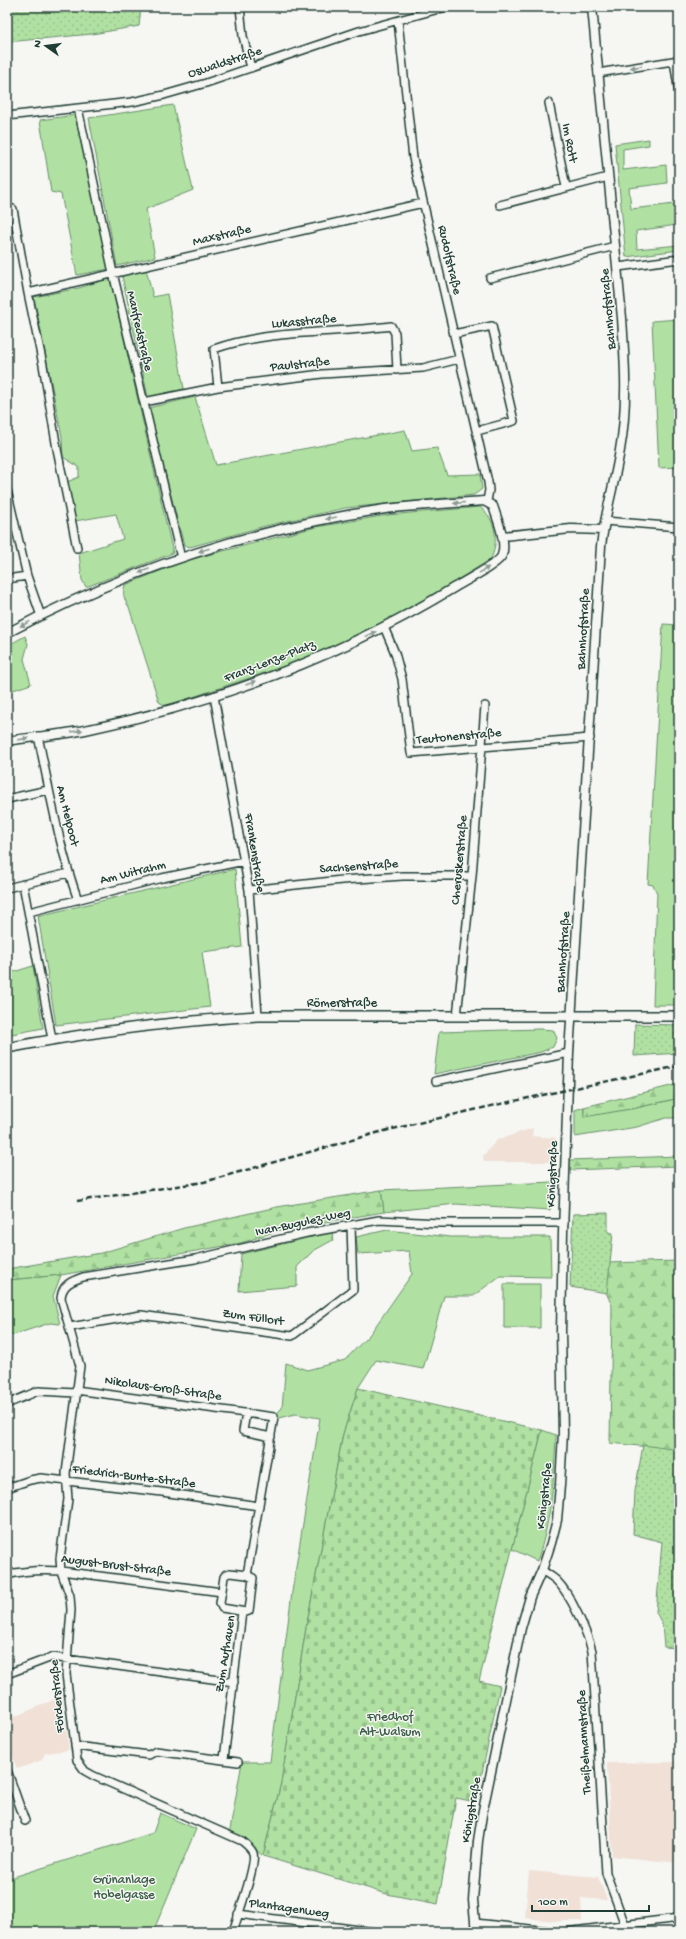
<svg xmlns="http://www.w3.org/2000/svg" width="686" height="1939" viewBox="0 0 686 1939" font-family="'Gochi Hand',sans-serif">
  <style>
    .built { fill: #f0e0d6 }
    .green { fill: #b0e1a2; stroke: #688f6b }
    .forest { fill: url(#forest-firs); stroke: #688f6b }
    .cemetery { fill: url(#cemetery-stones); stroke: #688f6b }
    .garden { fill: url(#garden-dots); stroke: #688f6b }
    .lines { fill: none; stroke-linecap: round; stroke-linejoin: round }
    .minor-casing { stroke: #1f3d34; stroke-width: 10 }
    .tertiary-casing { stroke: #1f3d34; stroke-width: 11 }
    .secondary-casing { stroke: #1f3d34; stroke-width: 12 }
    .minor { stroke: #f6f6f2; stroke-width: 7 }
    .tertiary { stroke: #f6f6f2; stroke-width: 8 }
    .secondary { stroke: #f6f6f2; stroke-width: 9 }
    .rail { stroke: #1f3d34; stroke-width: 2.5; stroke-dasharray: 6 3; stroke-linecap: butt }
    .oneway { fill: #8a9a93 }
    .labels { text-anchor: middle; dominant-baseline: central; stroke-width: 3; stroke-linejoin: round; paint-order: stroke }
    .street-label { font-size: 13px; fill: #1f3d34; stroke: #f6f6f2 }
    .park-label { font-size: 13px; fill: #3c5e4a; stroke: #f6f6f2 }
  </style>
  <defs>
    <pattern id="forest-firs" width="22" height="20" patternUnits="userSpaceOnUse"><rect width="22" height="20" fill="#b0e1a2"/><path d="M5 1l3.5 6h-7zM16 11l3.5 6h-7z" fill="#97c28c"/></pattern>
    <pattern id="cemetery-stones" width="16" height="16" patternUnits="userSpaceOnUse"><rect width="16" height="16" fill="#b0e1a2"/><path d="M2 7V4a2 2 0 0 1 4 0v3zM10 15v-3a2 2 0 0 1 4 0v3z" fill="#97c28c"/></pattern>
    <pattern id="garden-dots" width="8" height="8" patternUnits="userSpaceOnUse"><rect width="8" height="8" fill="#b0e1a2"/><path d="M2 2h.1M6 6h.1" fill="none" stroke="#97c28c" stroke-width="1.8" stroke-linecap="round"/></pattern>
  </defs>
  <rect width="100%" height="100%" fill="#f6f6f2"/>
  <filter id="ink" filterUnits="userSpaceOnUse"><feTurbulence type="fractalNoise" baseFrequency=".025" numOctaves="2"/><feDisplacementMap in="SourceGraphic" scale="8" xChannelSelector="R" yChannelSelector="G"/><feConvolveMatrix kernelMatrix="1 2 1 2 8 2 1 2 1" color-interpolation-filters="sRGB"/></filter>
  <g filter="url(#ink)">
    <path class="built" d="M533 1128 532 1136 556 1138 555 1162H484L483 1156 497 1140Z
      M62 1696 69 1750 45 1753 42 1760 17 1769 7 1742V1720Z
      M679 1762V1863L612 1856 607 1763Z
      M529 1871 598 1877 607 1900 581 1898 582 1921H554L525 1918Z"/>
    <path class="green" d="M173 105 193 190 146 209 155 257 117 266 89 118Z
      M75 115 109 269 77 275 61 194 51 192 40 120Z
      M649 139V145L623 149V170L666 165 667 183 629 188 631 209 675 204 677 225 636 231 637 249 679 245V250L626 257 615 144Z
      M146 269 153 297 167 294 184 389 148 397 122 276Z
      M110 278 173 553 86 587 82 580 79 553 123 539 116 514 75 521 67 482 79 477V467L63 457 62 437 34 297 79 288Z
      M679 319V467L659 468 652 321Z
      M195 397 216 465 405 430 412 451 437 448 447 475 480 474 482 489 474 495 345 508 265 526 190 547 184 545 148 408Z
      M480 507C496 519 499 541 491 559L383 626 315 656 166 706 159 702 129 607C124 599 122 594 125 585L185 561 316 527 388 515Z
      M663 624 679 625V1005H653L657 893 653 885 648 884Z
      M25 636 28 644 24 659 31 684 7 692V646Z
      M235 869 242 947 202 952 210 1007 56 1025 38 916Z
      M33 966 43 1028 7 1035V974Z
      M540 1029 553 1030 557 1038 553 1047 541 1052 434 1074 439 1032Z
      M679 1098V1118H666L637 1127 575 1137V1110L584 1107V1116L636 1108Z
      M552 1182 550 1210 456 1204 384 1212 381 1190Z
      M387 1230 450 1237H550L551 1277 500 1276 473 1296H444L423 1369 376 1360 358 1388 343 1434 306 1628 281 1783 263 1856 241 1837 230 1830 242 1762H270L292 1592 320 1418 295 1414 276 1419V1414L282 1408 286 1363 307 1370 345 1360 370 1334 412 1274 409 1251 358 1254 356 1237Z
      M332 1232 333 1240 313 1251 297 1267V1286L239 1291 241 1254Z
      M61 1275 53 1296 60 1324 50 1323 7 1337V1280Z
      M504 1284H540V1328H504Z
      M542 1430 556 1435C554 1478 552 1519 537 1561L512 1549Z
      M160 1813 196 1829 153 1932H7V1879L153 1833Z"/>
    <path class="forest" d="M679 1084V1098L636 1108 584 1117V1107Z
      M679 1156V1166L569 1170 570 1160Z
      M381 1190 384 1212 283 1229 241 1243 61 1275 7 1280V1269L101 1253 184 1228 277 1207Z
      M679 1261V1450L610 1443 612 1306 603 1285 606 1263Z"/>
    <path class="cemetery" d="M358 1388 542 1430 479 1681 500 1686 476 1802 456 1798 438 1904 387 1894 263 1856 281 1783 306 1628 343 1434Z"/>
    <path class="garden" d="M7 7H141L139 26 92 34 7 42Z
      M635 1024 679 1025V1053L634 1056Z
      M608 1213V1232L613 1233 607 1293 570 1287 573 1214Z
      M643 1445 679 1450V1648L664 1647 662 1624 656 1612 662 1542 633 1534 635 1491Z"/>
    <g class="lines">
      <g class="minor-casing">
        <path id="minor" d="M240 7 243 36 251 68
          M398 21 413 158 488 482 489 490 487 501
          M674 61 679 93
          M598 73 679 60
          M549 103 566 187
          M78 108 113 273 181 558
          M7 116 132 102 164 95 206 83 359 31 446 7
          M500 205 608 177
          M13 209 28 293 43 365 57 449 77 548
          M618 267 679 259
          M490 278 615 246
          M28 293 423 203
          M454 334 492 326 514 421 477 431
          M218 387 214 349C271 329 332 334 391 326L395 333 397 370
          M144 402 218 387 322 374 423 368 459 359
          M7 490 27 576 41 616
          M605 521 679 527
          M7 579 27 576
          M384 627 395 653 402 679 411 753 590 738
          M214 696 249 890 258 1016
          M38 736C50 792 59 847 78 900
          M7 799 48 790
          M23 884 52 1039
          M7 888 69 873
          M249 890 342 880 403 876H472
          M29 912 162 878 244 861
          M457 1016 472 876 485 706
          M436 1081 569 1053
          M70 1327 141 1315 292 1336 353 1290 351 1225
          M76 1390 274 1417 247 1575
          M7 1404 38 1391 76 1393
          M246 1413 243 1431 271 1437
          M7 1488 30 1480 41 1478 162 1492 259 1506
          M542 1570C547 1574 553 1577 557 1581 571 1595 587 1632 592 1651L606 1873 625 1925
          M230 1573 247 1575 253 1578 249 1611 246 1612 222 1608 220 1603 224 1577 226 1574Z
          M7 1575C25 1570 42 1570 61 1571L222 1592
          M7 1674 52 1657 234 1682
          M75 1746 149 1755 156 1751 238 1762
          M224 1759 242 1612
          M7 1770 25 1821
          M238 1914 375 1932
          M475 1923 557 1932
          M233 1932C237 1917 257 1865 253 1853 251 1848 247 1845 242 1841L94 1776 85 1771 77 1760 66 1674 71 1610 70 1596 61 1571 60 1559 68 1499 66 1473 80 1366 61 1298C62 1285 71 1281 83 1277L195 1259 307 1233 379 1220 440 1223H564
          M565 1932 679 1918"/>
      </g>
      <g class="tertiary-casing">
        <path id="tertiary" d="M502 536 571 529 603 530
          M7 633C124 571 253 528 385 509 417 505 451 503 484 501L493 506C497 519 507 541 502 555 500 563 463 582 455 587 342 656 215 703 85 730 59 735 33 737 7 741
          M476 1932 473 1900 478 1841 482 1815 521 1628 530 1597 542 1570 551 1543 557 1520 560 1485 563 1433 561 1331 563 1233 569 1053 601 546C605 513 615 482 620 450 628 406 625 362 622 318L592 7"/>
      </g>
      <g class="secondary-casing">
        <path id="secondary" d="M7 1048C90 1032 174 1021 258 1016H679"/>
      </g>
      <use href="#minor" class="minor"/>
      <use href="#tertiary" class="tertiary"/>
      <use href="#secondary" class="secondary"/>
      <path class="rail" d="M77 1201 204 1182 380 1132 491 1106 679 1066"/>
    </g>
    <defs><path id="oneway-solid" d="M-6-.8H1V-3.2L6.5 0L1 3.2V.8H-6Z"/></defs>
    <g class="oneway">
      <use href="#oneway-solid" transform="translate(636 67) rotate(171)"/>
      <use href="#oneway-solid" transform="translate(459 503) rotate(175)"/>
      <use href="#oneway-solid" transform="translate(331 518) rotate(170)"/>
      <use href="#oneway-solid" transform="translate(204 550) rotate(162)"/>
      <use href="#oneway-solid" transform="translate(484 570) rotate(-32)"/>
      <use href="#oneway-solid" transform="translate(144 571) rotate(159)"/>
      <use href="#oneway-solid" transform="translate(25 624) rotate(154)"/>
      <use href="#oneway-solid" transform="translate(371 634) rotate(-26)"/>
      <use href="#oneway-solid" transform="translate(251 683) rotate(-20)"/>
      <use href="#oneway-solid" transform="translate(77 731) rotate(-8)"/>
      <use href="#oneway-solid" transform="translate(23 739) rotate(-9)"/>
    </g>
  </g>
  <g class="labels">
    <g class="street-label">
      <text transform="translate(225 63) rotate(-18)">Oswaldstraße</text>
      <text transform="translate(569 143) rotate(79)">Im Rott</text>
      <text transform="translate(222 236) rotate(-13)">Maxstraße</text>
      <text transform="translate(449 260) rotate(77)">Rudolfstraße</text>
      <text transform="translate(609 309) rotate(-95)">Bahnhofstraße</text>
      <text transform="translate(304 322) rotate(-5)">Lukasstraße</text>
      <text transform="translate(139 331) rotate(77)">Manfredstraße</text>
      <text transform="translate(300 365) rotate(-6)">Paulstraße</text>
      <text transform="translate(584 629) rotate(-87)">Bahnhofstraße</text>
      <text transform="translate(270 662) rotate(-21)">Franz-Lenze-Platz</text>
      <text transform="translate(459 737) rotate(-5)">Teutonenstraße</text>
      <text transform="translate(67 816) rotate(76)">Am Helpoot</text>
      <text transform="translate(254 853) rotate(81)">Frankenstraße</text>
      <text transform="translate(460 860) rotate(-85)">Cheruskerstraße</text>
      <text transform="translate(359 867) rotate(-4)">Sachsenstraße</text>
      <text transform="translate(133 873) rotate(-14)">Am Witrahm</text>
      <text transform="translate(564 952) rotate(-86)">Bahnhofstraße</text>
      <text x="342" y="1003">Römerstraße</text>
      <text transform="translate(553 1174) rotate(-88)">Königstraße</text>
      <text transform="translate(303 1223) rotate(-12)">Ivan-Bugulez-Weg</text>
      <text transform="translate(253 1318) rotate(8)">Zum Füllort</text>
      <text transform="translate(163 1389) rotate(8)">Nikolaus-Groß-Straße</text>
      <text transform="translate(134 1477) rotate(7)">Friedrich-Bunte-Straße</text>
      <text transform="translate(545 1496) rotate(-84)">Königstraße</text>
      <text transform="translate(116 1566) rotate(7)">August-Brust-Straße</text>
      <text transform="translate(226 1654) rotate(-81)">Zum Aufhauen</text>
      <text transform="translate(58 1696) rotate(-95)">Förderstraße</text>
      <text transform="translate(585 1742) rotate(-93)">Theißelmannstraße</text>
      <text transform="translate(472 1810) rotate(-80)">Königstraße</text>
      <text transform="translate(289 1909) rotate(8)">Plantagenweg</text>
    </g>
    <g class="park-label">
      <text x="390" y="1717">Friedhof<tspan x="390" dy="15">Alt-Walsum</tspan></text>
      <text x="124" y="1880">Grünanlage<tspan x="124" dy="15">Hobelgasse</tspan></text>
    </g>
  </g>
  <rect width="686" height="1939" fill="none" stroke="#f6f6f2" stroke-width="24"/>
  <rect x="12" y="12" width="662" height="1915" fill="none" stroke="#1f3d34" stroke-width="1.5" filter="url(#ink)"/>
  <g transform="translate(46 46) rotate(284)" stroke="#f6f6f2" stroke-width="3" paint-order="stroke">
  <path d="M0-3L7 15L0 10L-7 15Z" fill="#1f3d34"/>
  <text y="-6" font-size="11" font-weight="bold" text-anchor="middle" fill="#1f3d34">N</text>
  </g>
  <path d="M532 1905v6h117v-6" fill="none" stroke="#1f3d34" stroke-width="2"/>
  <text x="538" y="1905" font-size="12" fill="#1f3d34" stroke="#f6f6f2" stroke-width="3" paint-order="stroke">100 m</text>
</svg>
